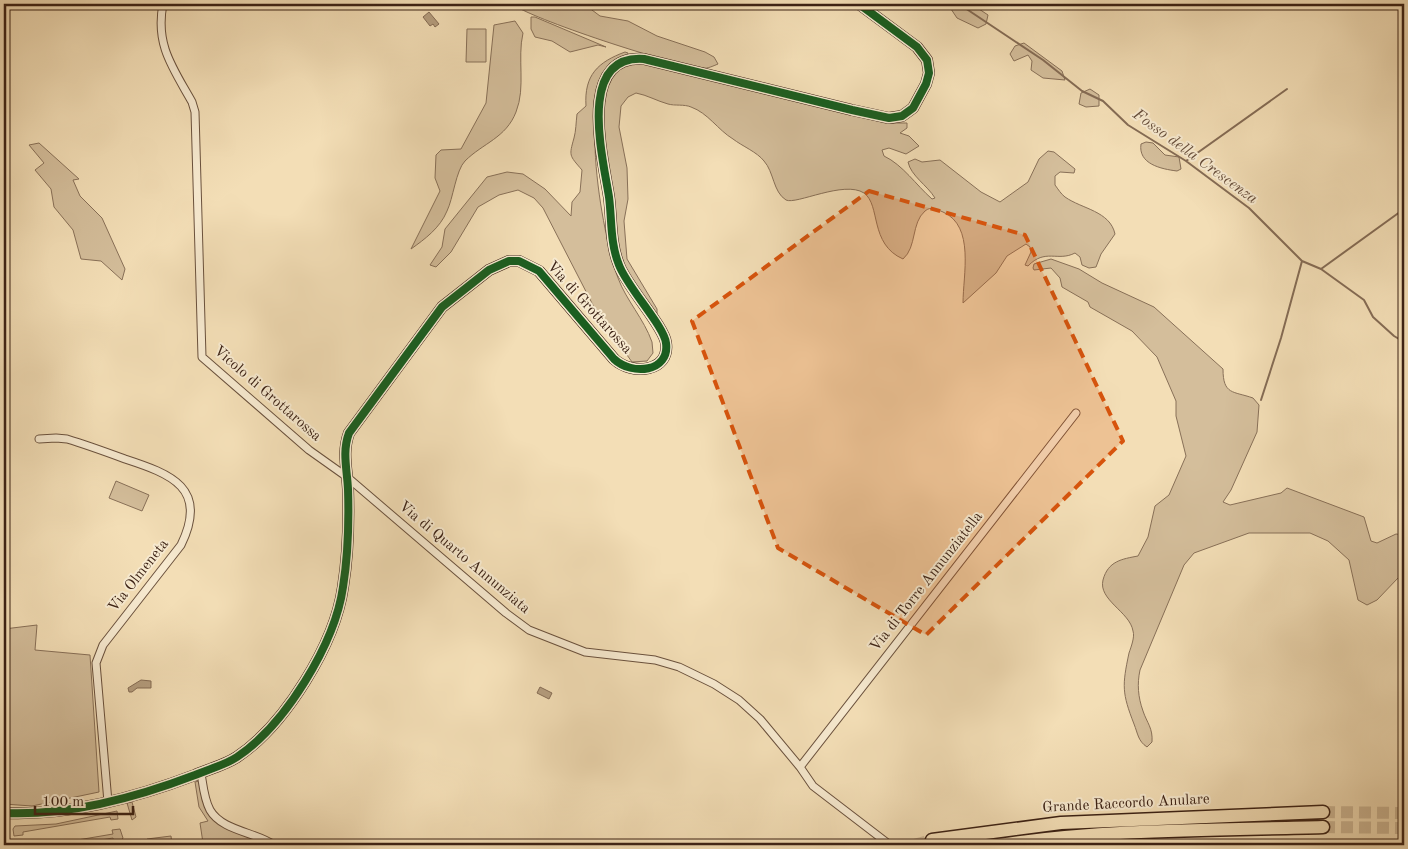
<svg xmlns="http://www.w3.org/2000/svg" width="1408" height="849" viewBox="0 0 1408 849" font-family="'Old Standard TT',serif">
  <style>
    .green { fill: #d4be9b; stroke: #887058 }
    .water { fill: #b59e7f; stroke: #856c55 }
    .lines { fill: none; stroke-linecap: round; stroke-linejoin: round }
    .stream { stroke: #856c55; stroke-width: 2 }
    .highway-tunnel { stroke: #ceb896; stroke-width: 12; stroke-dasharray: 12 6; stroke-linecap: butt }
    .street-casing { stroke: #6a513d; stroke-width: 9 }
    .secondary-casing { stroke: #3c2215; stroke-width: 12 }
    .highway-casing { stroke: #3c2215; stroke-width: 15 }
    .street { stroke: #f7ead0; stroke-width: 7 }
    .secondary { stroke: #f7ead0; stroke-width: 10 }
    .highway { stroke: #f3deb6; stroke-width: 12 }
    .cycleway-casing { stroke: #f7ead0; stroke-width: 11 }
    .cycleway { stroke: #1b5e20; stroke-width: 8 }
    .marked { fill: #d7540d; fill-opacity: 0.2; stroke: #d7540d; stroke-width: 4; stroke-dasharray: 10 6; stroke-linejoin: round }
    .labels { text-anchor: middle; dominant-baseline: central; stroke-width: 4; stroke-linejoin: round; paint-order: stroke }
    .street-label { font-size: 15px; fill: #3c2215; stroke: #f7ead0 }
    .water-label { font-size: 16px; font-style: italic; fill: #664d3a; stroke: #f7ead0 }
  </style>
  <rect width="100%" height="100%" fill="#f3deb6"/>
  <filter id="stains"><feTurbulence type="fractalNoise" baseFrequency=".004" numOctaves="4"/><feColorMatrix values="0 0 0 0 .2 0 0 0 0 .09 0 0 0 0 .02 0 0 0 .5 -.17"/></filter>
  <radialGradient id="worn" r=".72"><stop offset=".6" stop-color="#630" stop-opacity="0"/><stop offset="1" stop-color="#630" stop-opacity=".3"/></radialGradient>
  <path class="green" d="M513 4H584L600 16 628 21 657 36 705 52 714 57 718 64C713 66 707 69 703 68 680 68 525 17 513 4Z
    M954 4H976V7L988 15 986 24 978 28 957 18 951 9Z
    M531 17H535L606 47 598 45 570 52 552 41 535 37 531 29Z
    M515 21 523 33C517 59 526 87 516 112 506 138 483 143 465 161 456 170 453 199 447 211 440 228 425 239 411 249L440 191 435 178 436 155 441 150 461 149 486 103 494 25Z
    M467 29H486V62H466Z
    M1024 43 1062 71 1065 80 1043 78 1031 70 1032 61 1028 55 1014 61 1010 54 1015 46Z
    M625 52 628 53 627 57C570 69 603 239 618 278 626 300 644 319 652 342L653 353 647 361 632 362 627 355 626 346 604 322 603 315 595 309 543 208 534 198 518 190 499 195 478 207 451 252 436 267 430 265 442 247 445 229 487 177 507 172 523 174 545 189 571 216 572 202 580 192 582 170C569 155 569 156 574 138 576 131 576 122 577 114L586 106C584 75 598 62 625 52Z
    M645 63 885 123H907V128L900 133 909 136 919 146 906 154 889 148 882 150 884 156C903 165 916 185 932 199L935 198C927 185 911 176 908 162L915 159 922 162 940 160 981 192 1000 202 1028 182 1039 159 1048 151 1054 152 1075 169 1074 173 1060 172 1055 176V185C1058 189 1061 194 1065 197 1082 209 1110 211 1115 234L1101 254 1096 267 1089 268 1082 265 1080 257 1075 253C1058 262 1045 248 1028 266L1025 265 1031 252 1030 247 1026 244 1007 256 996 273 963 303C963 275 975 226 943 212 936 209 931 206 925 211 911 223 917 247 903 259 869 244 881 205 864 193 844 180 796 205 786 200 773 192 774 172 764 161 757 152 742 146 733 139 718 130 708 113 691 107 684 104 675 106 668 104 657 101 647 95 636 93L628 97 621 106 619 127 627 168 628 199 624 221 627 259 657 309V315H655L622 268 600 151 606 84 622 64Z
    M1090 89 1099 95V106L1086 107 1079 104 1081 93Z
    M1146 142 1153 143 1165 155 1179 157 1181 169 1177 171C1161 169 1138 164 1141 144Z
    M39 143 79 179 73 180 80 196 102 218 125 269 122 280 101 261 81 259 73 230 54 207 51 189 35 170 44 163 29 145Z
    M1051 259 1079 269 1102 283 1154 307 1223 369C1223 395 1233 391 1253 398L1259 405 1257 432 1231 490 1223 502 1230 505 1281 493 1287 488 1364 517 1371 541 1377 543 1396 534 1404 535V578H1398L1377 600 1367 605 1358 600 1349 560 1328 541 1310 533H1249L1194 553 1184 565 1140 670C1137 684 1138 697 1143 711 1147 723 1153 728 1152 742L1147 747C1138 741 1138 734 1134 724 1122 693 1122 686 1129 653 1131 647 1135 637 1133 631 1130 612 1098 600 1103 580 1108 561 1122 559 1138 556L1148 537 1155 506 1169 495 1186 456 1176 416V401L1157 357 1132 331 1090 307 1088 302 1062 287 1060 278 1051 268 1034 270 1033 268 1034 264Z
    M116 481 149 495 142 511 109 498Z
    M37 625 35 650 90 655 99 792 32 806 4 804V629Z
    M199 781 208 813 270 845H250L232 840V845H223L222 840 203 843 200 823 208 821 199 807 195 782Z
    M132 802 136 817 132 820 127 803Z
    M117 811 118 819 111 820 110 817 23 832V835L14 836 13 829 15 826 56 824Z
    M120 829 123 838 121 841 114 843 113 838 70 845H48L113 834 112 830Z
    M171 836 172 845H168L167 841 159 842 161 845H151L147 839Z"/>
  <path class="water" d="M429 12 439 24 435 27 433 24 430 26 423 17Z
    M141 680 151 681V688H137L132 692H129L128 688Z
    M540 687 552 693 549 699 537 693Z"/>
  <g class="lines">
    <path class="stream" d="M959 4 1043 60 1082 91 1103 101 1128 125 1186 161 1249 208 1302 261 1321 269 1364 300 1373 317 1394 336 1404 342
      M1186 161 1287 89
      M1321 269 1404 209
      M1261 400 1281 338 1302 261"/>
    <path class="highway-tunnel" d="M1323 812 1404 813
      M1323 827 1404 828
      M914 845 932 840"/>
    <g class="street-casing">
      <path id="street" d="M163 4C155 45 173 68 192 102L195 112 202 357 309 450 347 477 506 613 529 630 585 652 655 660 679 667 714 684 739 700 760 719 800 767 813 786 890 845
        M39 439 56 438 67 439C87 445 106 452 125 459 171 474 209 488 181 545L103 645 96 663 108 802
        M800 767 1076 413
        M201 773C203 785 204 799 210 810 222 831 256 832 274 845"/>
    </g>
    <g class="secondary-casing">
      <path id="secondary" d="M4 813C69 816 135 798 195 775 209 769 225 765 237 757 285 725 335 644 343 587 348 556 349 521 348 489 347 469 342 452 349 433L442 307 489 270 509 261H519L539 271 614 359C632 376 670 372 666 343 664 326 627 287 619 265 610 243 612 220 609 197 603 158 576 54 644 59L852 110 889 118 902 116 913 108 926 84 929 73 927 60 917 47 859 4"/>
    </g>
    <g class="highway-casing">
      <path id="highway" d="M932 840 1061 823 1323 812
        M998 845C1105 829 1214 830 1323 827"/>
    </g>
    <use href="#street" class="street"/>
    <use href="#secondary" class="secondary"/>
    <use href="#highway" class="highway"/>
    <g class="cycleway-casing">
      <path id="cycleway" d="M4 813C69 816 135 798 195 775 209 769 225 765 237 757 285 725 335 644 343 587 348 556 349 521 348 489 347 469 342 452 349 433L442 307 489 270 509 261H519L539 271 614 359C632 376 670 372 666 343 664 326 627 287 619 265 610 243 612 220 609 197 603 158 576 54 644 59L852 110 889 118 902 116 913 108 926 84 929 73 927 60 917 47 859 4"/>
    </g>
    <use href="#cycleway" class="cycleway"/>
  </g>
  <path class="marked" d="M869 191 1025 235 1123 441 926 635 778 548 692 321Z"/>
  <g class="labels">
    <g class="street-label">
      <text transform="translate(589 308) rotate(48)">Via di Grottarossa</text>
      <text transform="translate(267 394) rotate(41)">Vicolo di Grottarossa</text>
      <text transform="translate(464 558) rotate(40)">Via di Quarto Annunziata</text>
      <text transform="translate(139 576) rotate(-52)">Via Olmeneta</text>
      <text transform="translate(927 582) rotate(-52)">Via di Torre Annunziatella</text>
      <text transform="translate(1126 804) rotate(-3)">Grande Raccordo Anulare</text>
    </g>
    <g class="water-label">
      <text transform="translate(1195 157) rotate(36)">Fosso della Crescenza</text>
    </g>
  </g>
  <rect width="1408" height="849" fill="none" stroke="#f3deb6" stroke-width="20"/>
  <rect x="5" y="5" width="1398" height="839" fill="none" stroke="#3c2215" stroke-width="2.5"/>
  <rect x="10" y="10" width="1388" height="829" fill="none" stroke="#3c2215"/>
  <path d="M35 806v8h98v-8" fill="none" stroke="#3c2215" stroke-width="2.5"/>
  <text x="42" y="806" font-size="15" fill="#3c2215" stroke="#f7ead0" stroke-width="4" paint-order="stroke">100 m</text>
  <rect width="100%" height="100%" filter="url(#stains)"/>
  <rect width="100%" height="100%" fill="url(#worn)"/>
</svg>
